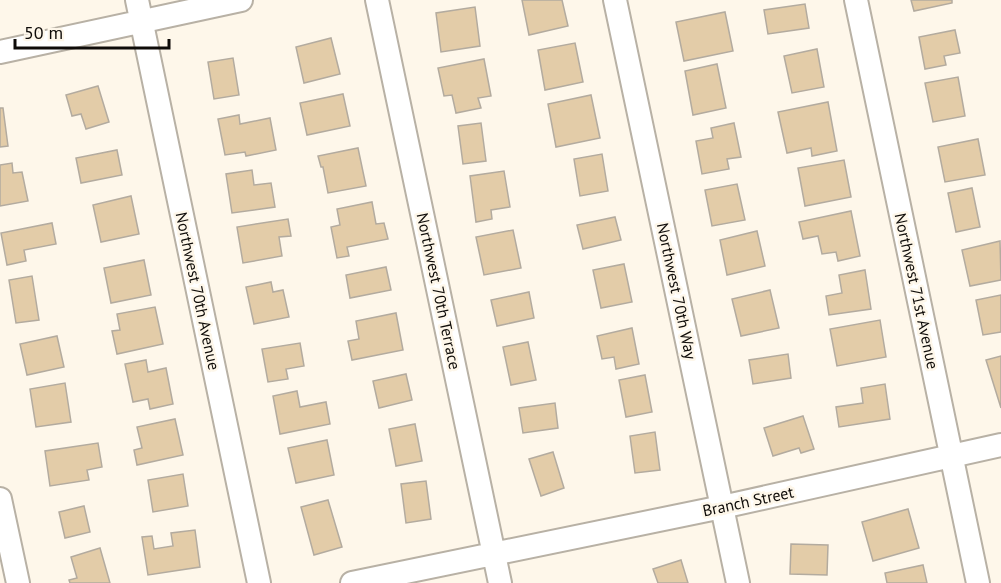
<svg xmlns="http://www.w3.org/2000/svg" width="1001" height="583" viewBox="0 0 1001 583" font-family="'PT Sans',sans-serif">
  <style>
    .building { fill: #e3cca8; stroke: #b3ab9f; stroke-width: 1.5 }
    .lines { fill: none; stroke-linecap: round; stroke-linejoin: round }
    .street-casing { stroke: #b8b1a5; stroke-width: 26 }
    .street { stroke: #fff; stroke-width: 22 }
    .labels { text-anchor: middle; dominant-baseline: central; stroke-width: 5; stroke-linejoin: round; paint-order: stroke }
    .street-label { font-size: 16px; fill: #0e0b08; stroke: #fef7ea }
  </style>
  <rect width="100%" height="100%" fill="#fef7ea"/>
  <path class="building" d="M522 0H562L568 26 529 35Z
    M911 0H952V3L914 11Z
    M805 4 809 28 768 34 764 10Z
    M475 7 480 46 441 52 436 13Z
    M725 12 733 51 684 61 676 22Z
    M955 30 960 53 944 56 946 65 925 69 919 37Z
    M331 38 340 74 304 83 296 47Z
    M575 43 583 82 545 90 538 50Z
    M817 49 824 87 792 93 784 56Z
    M233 58 239 95 214 99 208 62Z
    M484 59 491 96 478 98 481 108 456 113 452 95 444 96 438 68Z
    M717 64 726 108 693 115 685 71Z
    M958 77 965 116 933 122 925 83Z
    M98 86 109 122 86 129 81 114 72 116 66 95Z
    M343 94 350 126 307 135 300 103Z
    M591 95 600 138 556 147 548 104Z
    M828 102 837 151 812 156 811 148 787 153 778 112Z
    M0 108H3L8 146 0 147Z
    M239 115 240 124 270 118 276 150 246 156 245 152 225 155 218 119Z
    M481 123 486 161 463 164 458 126Z
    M734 123 741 157 727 159 729 169 702 174 696 141 713 138 711 128Z
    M978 139 985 175 945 182 938 147Z
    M358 148 366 186 328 193 323 167H321L318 156Z
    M117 150 122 175 81 183 76 158Z
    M602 154 608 191 580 196 574 159Z
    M844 160 851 197 805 206 798 168Z
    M12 163 13 173 22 172 28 201 0 206V165Z
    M252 170 254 185 271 183 275 207 232 213 226 174Z
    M504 171 510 207 491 210 492 219 476 222 470 176Z
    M737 184 745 220 712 226 705 190Z
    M972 188 980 227 956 232 948 193Z
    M131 196 139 234 101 242 93 205Z
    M372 202 376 224 384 223 388 239 347 247 349 256 337 258 331 227 340 225 337 209Z
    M851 211 860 256 838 261 836 252 822 254 818 236 803 239 799 222Z
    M615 217 621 240 583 249 577 225Z
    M288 219 291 236 279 237 282 256 243 263 237 227Z
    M52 223 56 244 24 250 26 261 7 265 1 233Z
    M513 230 521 268 484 275 476 237Z
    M757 231 765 266 727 275 720 240Z
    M1000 241 1001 280 970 286 962 250Z
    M144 260 151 295 111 303 104 268Z
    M624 264 632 302 601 308 593 270Z
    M386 267 391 290 350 298 346 275Z
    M865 270 871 309 829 315 826 296 842 293 839 275Z
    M32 276 39 320 16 323 9 280Z
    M271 282 273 292 283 290 289 317 254 324 246 287Z
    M770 290 779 328 741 336 732 299Z
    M529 292 534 318 497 326 491 300Z
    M1001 295V332L983 335 976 300Z
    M155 307 163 344 117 354 112 331 120 330 117 314Z
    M396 313 403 350 352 360 348 341 359 339 356 321Z
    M880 320 886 357 837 366 830 329Z
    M632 328 639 364 616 369 614 357 602 359 597 336Z
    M57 336 64 367 27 375 20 344Z
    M528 342 536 380 511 385 503 347Z
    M300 343 304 366 286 369 288 379 268 382 262 349Z
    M788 354 791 378 753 384 749 360Z
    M1001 356V408L986 360Z
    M146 360 148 372 166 368 173 404 150 409 148 399 133 402 125 364Z
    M406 374 412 400 379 408 373 381Z
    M645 375 652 412 626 417 619 380Z
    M65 383 71 422 36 427 30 389Z
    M885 384 890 419 839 427 836 407 863 403 861 388Z
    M297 391 300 407 326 402 330 424 280 434 273 396Z
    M555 403 558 428 523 433 519 408Z
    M803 416 814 449 801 453 799 448 773 456 764 428Z
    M175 419 183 455 137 465 134 450 142 448 137 427Z
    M415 424 422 461 396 466 389 429Z
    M655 432 660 470 635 473 630 436Z
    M327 440 334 475 296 483 288 448Z
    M98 443 102 467 87 470 89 480 50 486 45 451Z
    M553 452 564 488 541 496 529 459Z
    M183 474 188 506 153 512 148 480Z
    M426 481 431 519 406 523 401 484Z
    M328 500 342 547 314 555 301 507Z
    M84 506 90 532 65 538 59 512Z
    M908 509 919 548 873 561 862 522Z
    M195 530 200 567 148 575 142 537 152 536 154 549 173 546 171 533Z
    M791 544 828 545 827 575 790 574Z
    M100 548 110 583H70L69 580 77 578 71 557Z
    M681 560 688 583H658L653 569Z
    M923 565 927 583H887L885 573Z"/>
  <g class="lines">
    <g class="street-casing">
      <path id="street" d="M137 0 259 583
        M377 0 500 583
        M615 0 738 583
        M856 0 978 583
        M0 52 241 0
        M0 499 18 583
        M352 583 722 507 1001 445"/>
    </g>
    <use href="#street" class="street"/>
  </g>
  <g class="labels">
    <g class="street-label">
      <text transform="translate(198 291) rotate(78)">Northwest 70th Avenue</text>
      <text transform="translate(439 291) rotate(78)">Northwest 70th Terrace</text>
      <text transform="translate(677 291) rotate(78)">Northwest 70th Way</text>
      <text transform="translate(917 291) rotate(78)">Northwest 71st Avenue</text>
      <text transform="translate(748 501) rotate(-12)">Branch Street</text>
    </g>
  </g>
  <path d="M15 39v9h154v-9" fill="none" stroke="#0e0b08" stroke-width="3"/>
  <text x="24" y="39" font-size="18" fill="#0e0b08" stroke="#fef7ea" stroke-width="4.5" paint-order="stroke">50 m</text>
</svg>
